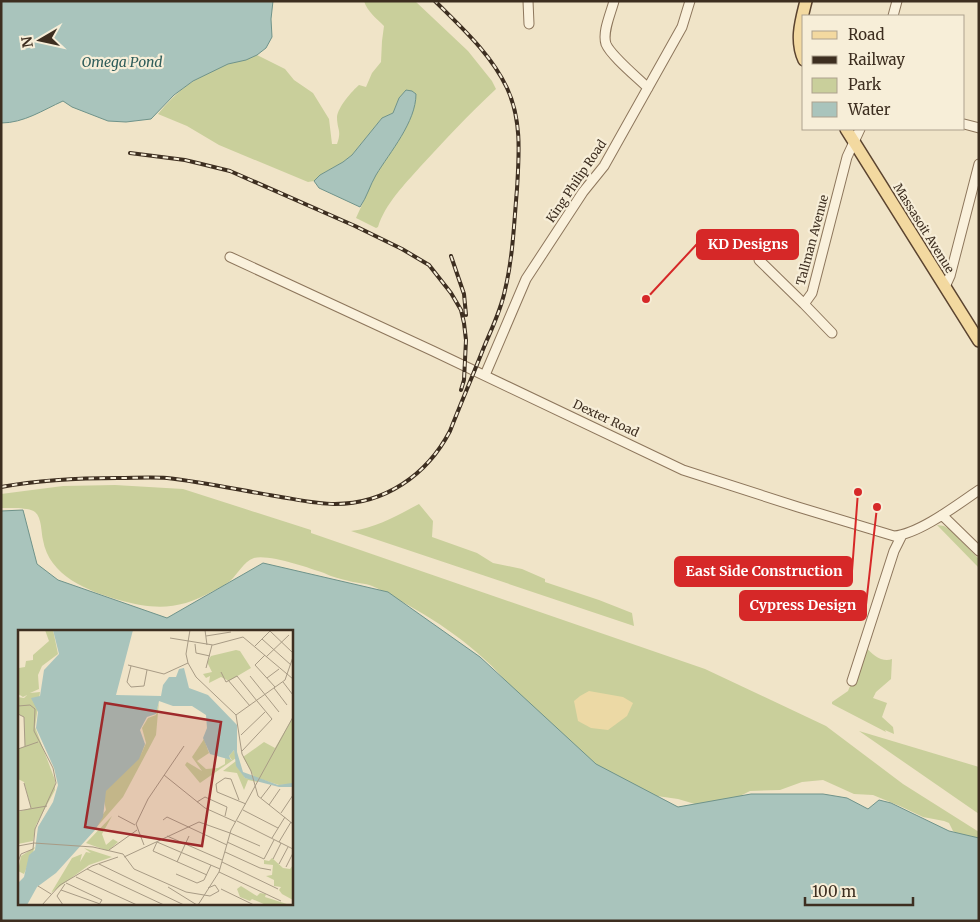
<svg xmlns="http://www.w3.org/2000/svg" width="980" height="922" viewBox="0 0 980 922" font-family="Merriweather,serif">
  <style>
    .green { fill: #c9cf9b; fill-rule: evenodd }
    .sand { fill: #ecd9a5 }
    .water { fill: #a9c4bc; stroke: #6f938a; fill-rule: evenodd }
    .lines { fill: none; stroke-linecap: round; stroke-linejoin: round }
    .minor-casing { stroke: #8d765c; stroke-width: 11 }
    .major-casing { stroke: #5b4430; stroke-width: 14 }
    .minor { stroke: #faf1dc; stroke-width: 9 }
    .major { stroke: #f3d9a0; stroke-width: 11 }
    .rail-casing { stroke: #3d2e20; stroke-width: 4 }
    .rail { stroke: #f7eed8; stroke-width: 2; stroke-dasharray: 5.5; stroke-linecap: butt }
    .labels { text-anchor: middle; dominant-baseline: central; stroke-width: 4.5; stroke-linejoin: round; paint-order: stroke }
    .street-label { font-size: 12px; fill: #3d2e20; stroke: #f7eed8 }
    .water-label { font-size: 14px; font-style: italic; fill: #2f5d5a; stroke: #f7eed8 }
    .inset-road { fill: none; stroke: #a89b85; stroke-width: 1 }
    .view { fill: #9e2a2b; fill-opacity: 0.15; stroke: #9e2a2b; stroke-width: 2.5 }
    .inset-edge { fill: none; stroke: #3d2e20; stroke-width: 2.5 }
    .leader { fill: none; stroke: #d62828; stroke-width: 2 }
    .callout-dot { fill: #d62828; stroke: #f7eed8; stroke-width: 2 }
    .callout { fill: #d62828; stroke: #d62828; stroke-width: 2 }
    .callout-label { font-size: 14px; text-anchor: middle; font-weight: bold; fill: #fff }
  </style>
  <rect width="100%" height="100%" fill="#f0e4c8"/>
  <path class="green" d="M364 1H415L468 51 492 81 496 89C469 114 445 140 420 167 405 184 385 204 378 227L376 228 356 218 375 176 403 133 416 100 399 98 393 113 382 118 352 155 343 162 320 175 314 181 308 182 219 145 187 126 158 114C176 91 199 74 227 64 238 61 247 59 257 55L285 69 294 80 313 93 329 119 332 144H337C342 130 337 130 337 117 338 107 352 91 359 85L366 87 372 73 381 62 382 41 384 26C377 19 367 11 364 1Z
    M115 485 183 489 311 530V533L705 669 826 726 903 784 979 832V840L958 834 953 831 949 823 944 821 923 817 902 807 873 795 854 794 823 780 802 782 780 790 750 791 742 795 823 794 637 816 516 693C484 652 438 620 391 596 385 593 378 588 372 586 365 583 356 583 349 581 341 579 332 577 324 573 309 568 269 554 254 558 243 562 238 574 230 581 225 585 219 588 213 591 180 610 155 610 119 600 88 591 49 576 43 540 41 532 42 518 35 512 29 507 9 508 1 508V494L63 486ZM657 796 678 799 695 804 678 807Z
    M419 504 433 521 432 537 477 553 493 563 522 569 545 579V582L599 600 632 613 634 626 351 531C376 528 396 516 419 504Z
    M937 525 944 526 949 529 979 559V568Z
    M866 647C872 655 883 663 892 659L891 679 876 692 873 698 887 703 882 717 893 727 894 734 885 730 886 732 832 704V702L848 691Z
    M859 731 979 767V814Z"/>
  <path class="sand" d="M589 691 623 697 633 703 627 716 608 730 591 728 578 721 574 701 580 696Z"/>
  <path class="water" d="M1 1H273L271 19 272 37 266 48 257 55 246 60 228 64 193 81 174 95 151 119 126 122 108 121 72 107 63 101C43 110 24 123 1 123Z
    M406 90 412 91 416 94C416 122 390 152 376 175 370 185 367 197 360 207L319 188 314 181 320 175 343 162 352 155 382 118 393 113 399 98Z
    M23 510 37 564 58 580 167 618 263 563 388 592 480 657 596 764 678 807 751 794H823L847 798 868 809 879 800 891 803 949 831 979 838V921H1V511ZM19 631H291V903H19Z"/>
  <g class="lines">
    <g class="minor-casing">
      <path id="minor" d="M528 1 529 24
        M614 1C611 13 602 32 606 44 611 56 638 78 648 88
        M893 16 897 1
        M964 124 979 128
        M230 257 433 351 683 470 798 507 894 536C919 534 957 505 979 490
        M759 260 804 304
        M945 287 950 276 979 164
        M832 333 804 304 812 293 847 157 860 129
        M485 375 526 279 583 192 604 166 682 27 690 1
        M942 515 979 551
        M852 681 894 551 902 535"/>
    </g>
    <g class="major-casing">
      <path id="major" d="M804 60C795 40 801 21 806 1
        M846 129 979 341"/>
    </g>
    <use href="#minor" class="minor"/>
    <use href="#major" class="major"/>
    <g class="rail-casing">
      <path id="rail" d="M130 153 185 160 230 171 355 226 402 249 429 265 451 293 461 310 464 323 466 340 464 380 461 390
        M451 256 464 294 466 315
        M1 487C40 480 78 478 118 478 134 478 151 477 167 478 203 482 239 490 275 496 295 499 315 504 335 504 385 504 427 475 450 431 461 403 473 375 484 347 492 328 501 310 505 290 513 257 514 223 517 189 519 155 522 120 507 88 491 54 462 28 435 1"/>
    </g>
    <use href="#rail" class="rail"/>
  </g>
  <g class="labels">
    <g class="street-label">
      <text transform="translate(576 181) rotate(-56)">King Philip Road</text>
      <text transform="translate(924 228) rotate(58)">Massasoit Avenue</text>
      <text transform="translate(812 240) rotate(-75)">Tallman Avenue</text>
      <text transform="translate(606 418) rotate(25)">Dexter Road</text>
    </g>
    <g class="water-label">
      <text x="122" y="62">Omega Pond</text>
    </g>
  </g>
  <g transform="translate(18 630)">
    <rect width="275" height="275" fill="#f0e4c8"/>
    <path d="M27 0H35L40 24 24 36 20 45 21 59 12 63 22 62 17 97 37 150V160L18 195 15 211 0 214V182L13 178 6 152 0 149V119L7 116 6 87 0 84V67L6 68 9 65 5 67 0 64V28L1 38 7 37 8 31 15 30V25L31 11ZM218 20 222 21 233 38 211 51 203 47 191 53 192 46 188 48 185 44 194 42 189 32 193 26ZM141 71 138 105 105 167 63 215 88 180 84 161 127 114 122 127 128 113 124 98 130 88 138 85ZM275 87V154L261 155 236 147 225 127 246 112 257 118ZM186 109 191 123 179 131 188 139 200 138 207 134V128L214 130 211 126 216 120 218 128 182 153 167 135 169 132 184 141 174 127ZM218 131 227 148 241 150 239 152 230 150 226 160 219 143 205 141ZM94 186 84 204 88 215 95 209 100 212 90 221 68 213ZM17 217 6 244 0 241 3 226ZM66 218 94 227 71 235 33 263 54 228 64 224 62 232 68 222 73 223ZM254 228 265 238 272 239 275 235V270L264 264 261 260 263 257 256 256V250L248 246 254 245 255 235 246 234V230L251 231ZM223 256 239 266 242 263 248 264 247 267 272 275H248L234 269 232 271 222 267 219 259Z" fill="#c9cf9b"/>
    <path d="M35 0H115L98 65 143 66 145 55 151 47H158L161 39 166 38 171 58 190 65 219 95V122L225 142 260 155 274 153 275 157H261L227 148 218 136 216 120 211 126 213 130 192 124 185 108 189 98 188 85 174 76H155L141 71 138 84 129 87 122 100 127 114 121 129 88 161 85 187 77 200 38 243 19 257 9 275H0V253L6 247 11 225 17 220 20 197 35 172 40 155 36 138 18 98 20 82 13 68 22 66 26 40 41 24Z" fill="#a9c4bc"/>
    <path class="inset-road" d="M172 0 168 24 170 33 178 47 218 85 224 124 233 141 240 166 275 194M187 0 189 15M252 1 275 23M188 6 213 2M152 8 195 15 225 7 275 49M244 9 273 35M177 14 178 23 192 26M237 16 252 1M247 25 237 35 257 57M248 27 271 5M110 35 146 44 170 33M113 36 109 52 113 57 126 56 129 40M188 38 194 15M203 42 208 52 219 46 239 71M232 46 261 82M249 48 261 39M210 50 232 76M265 52 275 65M256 58 269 75M0 76 12 75 17 79 16 101 35 138 38 153 17 199 15 219 3 224 0 232M0 84 6 87 7 116M218 85 267 50 275 27M223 105 247 82M0 119 20 112M224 121 254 89 239 71M146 145 187 178 218 192M6 153 13 178M243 168 253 155M221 170 213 149 207 148 198 154 199 162 228 174M179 172 187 167 209 177 207 186M251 175 262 159M225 180 260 198M0 181 29 176M263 183 275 165M100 186 117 195M145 190 149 187 209 215M219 191 275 219M212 203 242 216M149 206 204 230M254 208 267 187M209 212 246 229 256 210M261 212 273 192M126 215 118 194 130 169 166 116M0 216 16 213 75 217 105 224 116 239 168 262 192 266 201 261 197 255 190 258M91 220 119 200M207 222 242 238 253 240M106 227 181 192 212 203M255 229 263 213M159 232 171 206M204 232 260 259M81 234 166 275M261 234 270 217M268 237 275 223M69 239 146 275M201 242 263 271M158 244 179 253 186 250 193 235M189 245 135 221 139 212 202 239M58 247 119 275M48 253 84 270 82 273M20 256 33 264M150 257 179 275M203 259 236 275M43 260 85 275M24 275 42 255 74 236 100 227M45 275 39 266 47 254M180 275 201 242 213 200 275 87"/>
    <path class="view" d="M87 73 203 92 184 216 67 197Z"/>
    <rect width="275" height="275" class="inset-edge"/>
  </g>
  <path class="leader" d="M646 299L697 244M858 492L852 571M877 507L866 605"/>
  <g class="callout-dot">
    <circle cx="646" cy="299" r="5"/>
    <circle cx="858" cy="492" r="5"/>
    <circle cx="877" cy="507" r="5"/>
  </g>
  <g class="callout">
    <rect x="697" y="230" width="101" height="29" rx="5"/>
    <rect x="675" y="557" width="177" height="29" rx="5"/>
    <rect x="740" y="591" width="126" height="29" rx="5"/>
  </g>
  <g class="callout-label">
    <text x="748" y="249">KD Designs</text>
    <text x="764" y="576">East Side Construction</text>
    <text x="803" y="610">Cypress Design</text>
  </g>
  <rect width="980" height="922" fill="none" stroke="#3d2e20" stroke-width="5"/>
  <rect x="802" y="15" width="162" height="115" fill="#f7eed8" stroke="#ada18e"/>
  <rect x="812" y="31" width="25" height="8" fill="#f3d9a0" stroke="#ada18e"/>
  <text x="848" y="40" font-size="15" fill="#3d2e20">Road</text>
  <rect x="812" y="56" width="25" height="8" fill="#3d2e20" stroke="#ada18e"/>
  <text x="848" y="65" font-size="15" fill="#3d2e20">Railway</text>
  <rect x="812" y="78" width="25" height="15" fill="#c9cf9b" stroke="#ada18e"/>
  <text x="848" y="90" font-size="15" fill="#3d2e20">Park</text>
  <rect x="812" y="102" width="25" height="15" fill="#a9c4bc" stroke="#ada18e"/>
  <text x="848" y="115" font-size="15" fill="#3d2e20">Water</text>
  <g transform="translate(40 40) rotate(261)" stroke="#f7eed8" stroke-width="4" paint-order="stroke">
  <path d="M0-4L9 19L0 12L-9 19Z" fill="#3d2e20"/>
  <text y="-8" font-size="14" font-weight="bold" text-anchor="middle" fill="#3d2e20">N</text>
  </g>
  <path d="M805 897v8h108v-8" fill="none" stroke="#3d2e20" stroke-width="2.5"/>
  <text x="812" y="897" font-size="15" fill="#3d2e20" stroke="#f7eed8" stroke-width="4" paint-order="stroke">100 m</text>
</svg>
